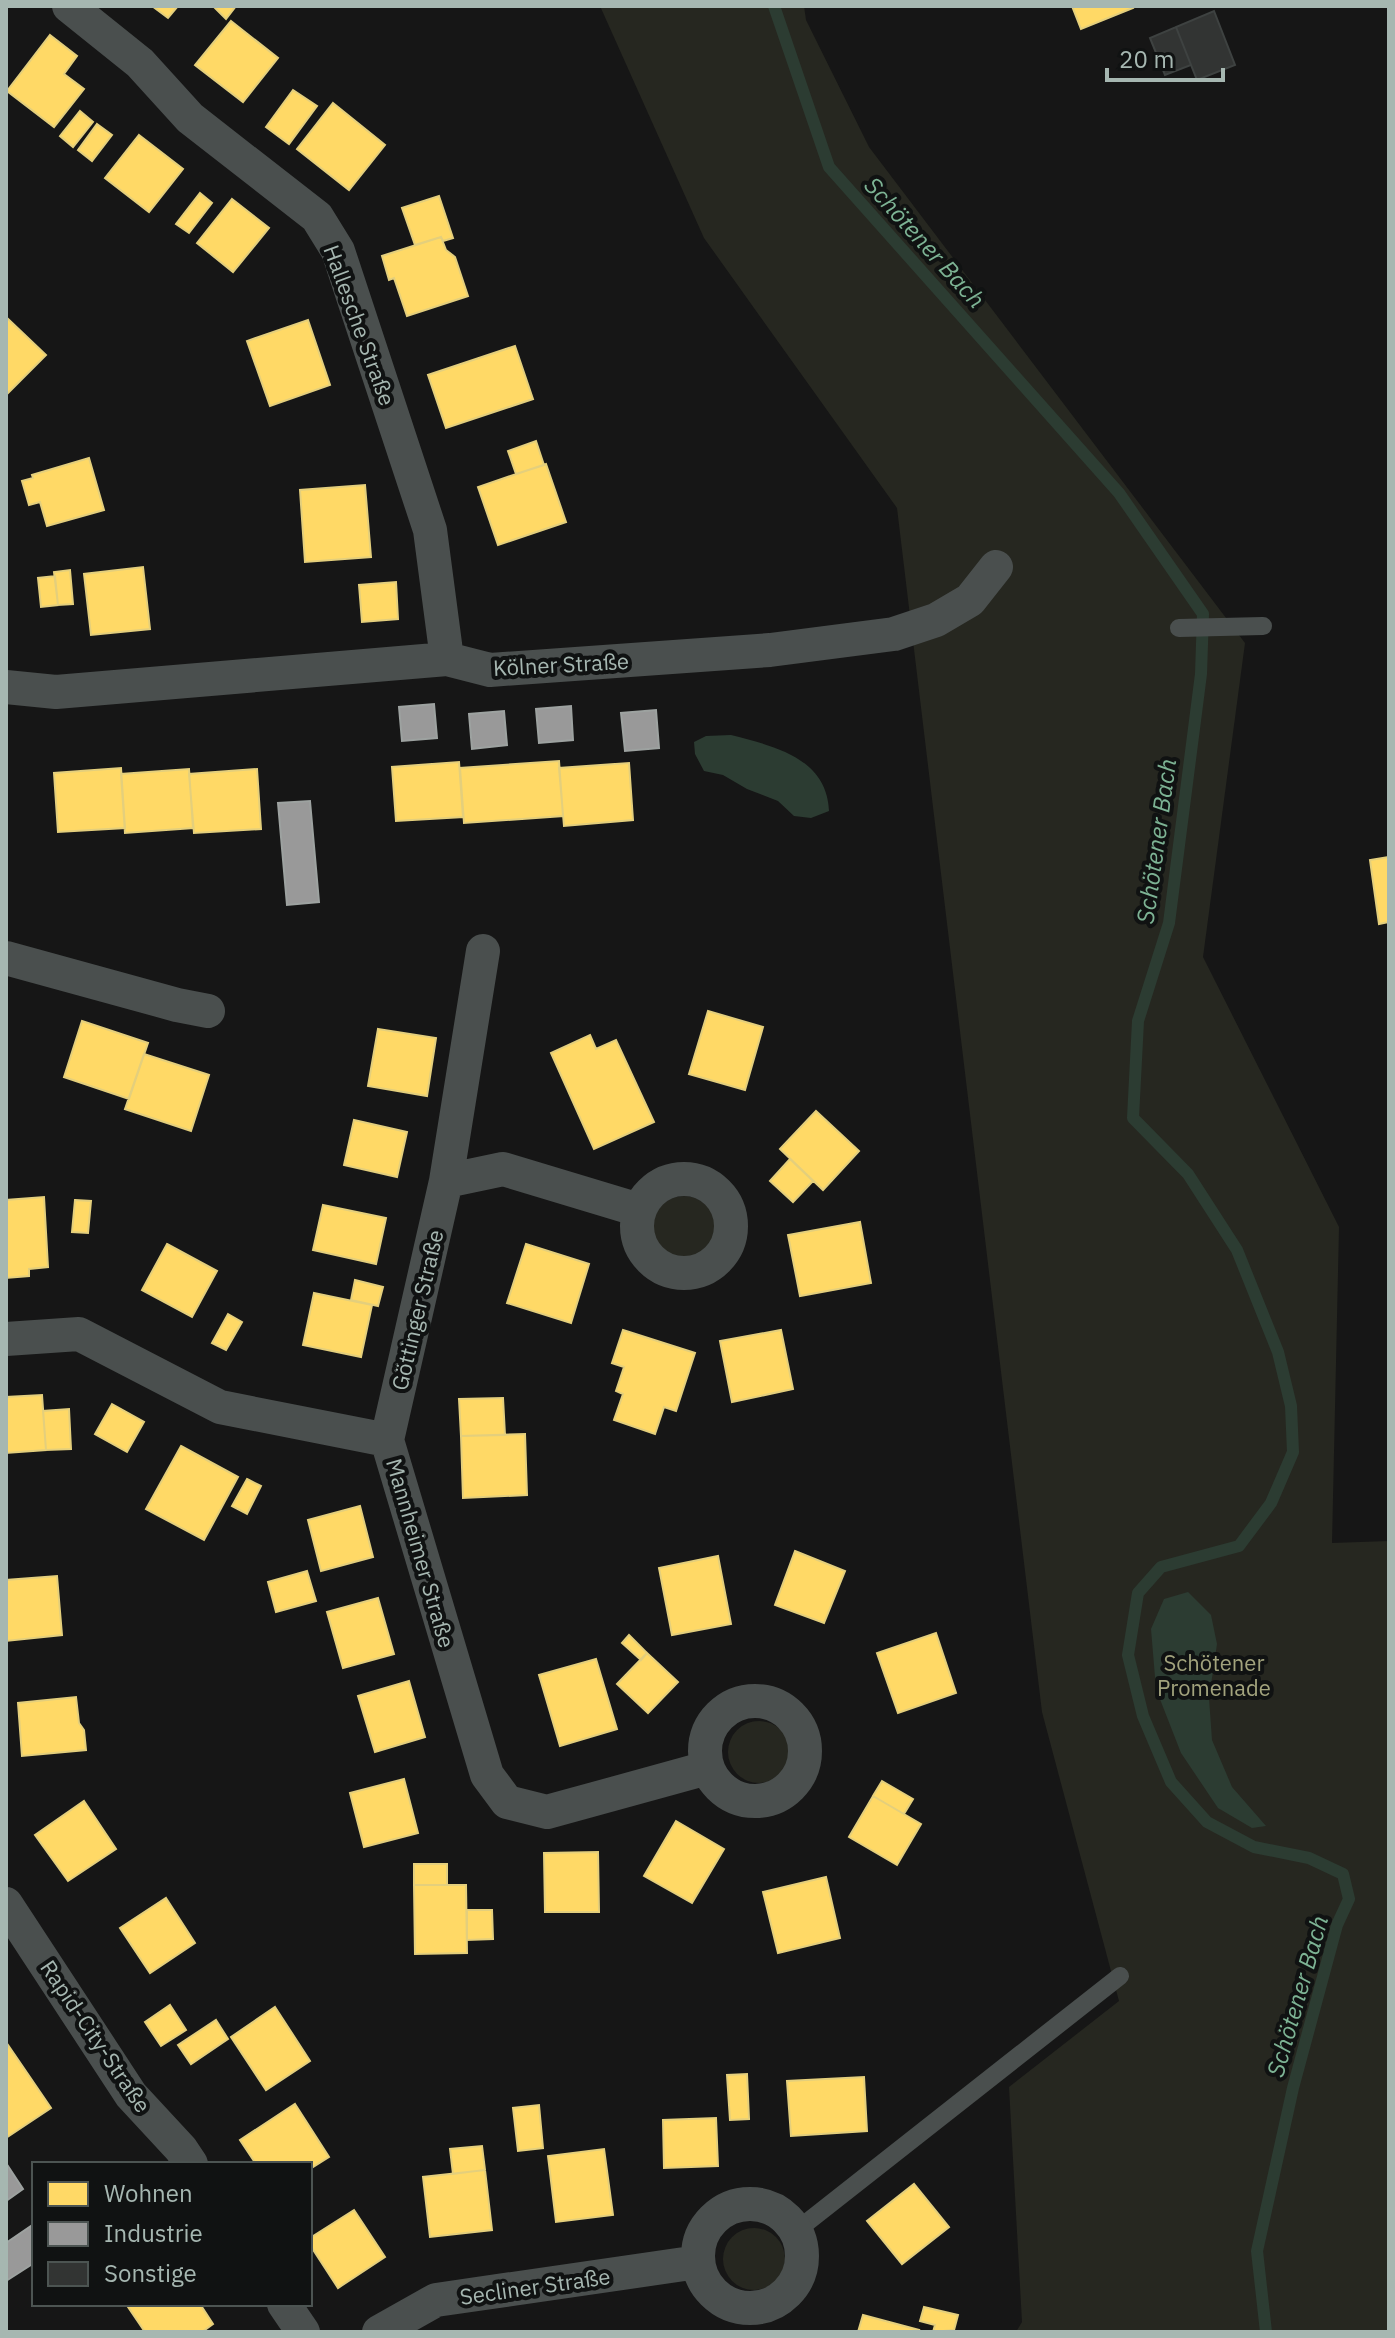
<svg xmlns="http://www.w3.org/2000/svg" width="1395" height="2338" viewBox="0 0 1395 2338" font-family="'IBM Plex Sans',sans-serif">
  <style>
    .green { fill: #262720 }
    .water { fill: #2c3c32 }
    .homes { fill: #ffd966; stroke: #e4cf7c; stroke-width: 2 }
    .industry { fill: #999; stroke: #9da2a0; stroke-width: 2 }
    .lines { fill: none; stroke-linecap: round; stroke-linejoin: round }
    .stream { stroke: #2c3c32; stroke-width: 12 }
    .building { fill: #323433; stroke: #3e4241; stroke-width: 2 }
    .service { stroke: #4a4f4e; stroke-width: 18 }
    .minor { stroke: #4a4f4e; stroke-width: 34 }
    .labels { text-anchor: middle; dominant-baseline: central; stroke-width: 8; stroke-linejoin: round; paint-order: stroke }
    .street-label { font-size: 22px; fill: #a6b7b1; stroke: #101212 }
    .park-label { font-size: 22px; fill: #a2a37d; stroke: #101212 }
    .water-label { font-size: 24px; font-style: italic; fill: #7db394; stroke: #101212 }
  </style>
  <rect width="100%" height="100%" fill="#161616"/>
  <path class="green" d="M600 6H804L806 20 869 147 1245 643 1203 957 1339 1227 1332 1543 1389 1541V2332H1016L1022 2322 1009 2087 1119 2001 1042 1712 897 508 704 238Z
    M653 1227a31 31 0 1 1 62 0a31 31 0 1 1-62 0Z
    M728 1752a31 31 0 1 1 62 0a31 31 0 1 1-62 0Z
    M723 2259a31 31 0 1 1 62 0a31 31 0 1 1-62 0Z"/>
  <path class="water" d="M731 735C774 746 827 758 829 811L811 818 794 816 778 801 747 789 723 775 704 771 695 754 694 742 706 736Z
    M1188 1592 1211 1615 1217 1644 1209 1698 1212 1740 1232 1787 1266 1826 1252 1828 1218 1808 1181 1753 1156 1689 1151 1629 1164 1599Z"/>
  <path class="homes" d="M152 6H178L168 18Z
    M213 6H236L226 19Z
    M1072 6H1132L1133 8 1081 29Z
    M231 21 278 58 243 102 195 65Z
    M50 35 77 56 64 74 84 89 54 127 7 91Z
    M293 90 317 106 289 144 266 127Z
    M333 103 385 145 349 190 297 149Z
    M80 111 93 122 73 147 60 136Z
    M97 124 112 135 92 161 78 150Z
    M139 135 183 169 149 212 105 178Z
    M200 193 212 203 189 233 176 224Z
    M439 196 453 238 443 241 441 237 415 245 402 208Z
    M232 199 269 228 233 272 197 243Z
    M441 237 446 250 455 257 468 296 407 316 394 278 389 280 382 256Z
    M6 317 46 355 6 395Z
    M308 320 330 385 270 406 247 341Z
    M515 346 533 399 446 428 428 375Z
    M536 441 544 465 516 474 508 451Z
    M89 458 104 510 47 526 40 502 29 505 22 481 33 478 32 475Z
    M546 464 566 522 498 545 478 487Z
    M365 485 371 557 305 562 300 490Z
    M143 567 150 629 91 635 84 574Z
    M70 570 73 604 58 605 54 572Z
    M55 576 58 605 41 607 38 578Z
    M396 582 398 619 362 622 359 585Z
    M559 761 563 816 464 823 460 768Z
    M459 762 463 817 396 821 392 767Z
    M629 763 633 820 564 826 559 768Z
    M121 768 125 828 58 832 54 773Z
    M189 769 193 828 125 833 121 774Z
    M257 769 261 829 194 833 189 774Z
    M1389 857V922L1379 924 1370 860Z
    M708 1011 763 1027 745 1090 689 1074Z
    M82 1021 148 1043 129 1099 64 1077Z
    M378 1029 436 1038 427 1096 368 1086Z
    M590 1035 596 1049 616 1040 654 1122 594 1149 551 1053Z
    M144 1054 209 1075 191 1131 125 1109Z
    M816 1111 859 1151 823 1190 780 1149Z
    M354 1120 407 1132 397 1177 344 1165Z
    M790 1159 813 1181 793 1202 770 1181Z
    M44 1197 48 1267 29 1269V1276L6 1278V1200Z
    M75 1200 91 1201 88 1233 72 1232Z
    M323 1205 386 1218 376 1264 313 1250Z
    M860 1222 871 1283 800 1296 788 1235Z
    M167 1244 217 1271 192 1317 142 1290Z
    M526 1244 589 1264 571 1323 507 1303Z
    M355 1280 383 1287 378 1306 351 1300Z
    M314 1293 372 1305 361 1357 303 1345Z
    M228 1314 242 1322 226 1350 212 1343Z
    M623 1330 695 1353 676 1411 664 1407 655 1434 614 1420 623 1394 616 1391 624 1367 612 1363Z
    M781 1330 793 1389 732 1402 720 1341Z
    M42 1395 46 1450 6 1453V1397Z
    M503 1398 505 1435 461 1436 459 1399Z
    M112 1404 144 1422 127 1452 95 1434Z
    M69 1409 71 1449 46 1450 43 1411Z
    M525 1434 527 1495 463 1498 461 1436Z
    M181 1446 238 1477 204 1540 146 1509Z
    M247 1479 261 1486 247 1514 232 1506Z
    M360 1506 373 1557 321 1571 308 1520Z
    M795 1551 845 1571 824 1623 775 1605Z
    M718 1556 731 1624 672 1635 659 1568Z
    M307 1571 316 1601 276 1612 268 1582Z
    M57 1576 62 1635 6 1641V1580Z
    M378 1598 394 1654 343 1668 327 1612Z
    M936 1633 956 1693 898 1713 877 1653Z
    M629 1635 647 1653 641 1660 622 1643Z
    M647 1653 678 1682 648 1713 617 1684Z
    M596 1659 617 1729 560 1746 539 1675Z
    M409 1681 425 1737 375 1752 358 1696Z
    M76 1697 79 1723 84 1730 86 1750 22 1756 18 1703Z
    M404 1779 418 1833 364 1847 350 1793Z
    M882 1781 913 1799 904 1814 873 1796Z
    M873 1796 921 1824 897 1865 849 1837Z
    M84 1801 116 1849 68 1881 35 1835Z
    M676 1821 724 1849 692 1903 644 1876Z
    M598 1852 599 1912H545L544 1853Z
    M414 1864H447V1885H414Z
    M826 1877 840 1938 778 1953 763 1892Z
    M414 1885H466L467 1953 415 1954Z
    M166 1898 195 1943 150 1973 120 1928Z
    M467 1910H492L493 1939 467 1940Z
    M170 2005 186 2030 161 2046 145 2022Z
    M275 2007 310 2061 266 2090 231 2037Z
    M216 2020 228 2039 191 2064 178 2045Z
    M6 2042 51 2108 6 2138Z
    M747 2074 749 2119 730 2120 727 2075Z
    M864 2077 867 2131 791 2136 787 2081Z
    M295 2104 329 2157 310 2169V2164H256L240 2140Z
    M539 2105 543 2148 518 2151 513 2108Z
    M716 2118 718 2166 664 2168 663 2120Z
    M482 2146 485 2170 453 2174 450 2149Z
    M604 2149 613 2215 556 2222 548 2156Z
    M485 2170 492 2230 430 2237 423 2177Z
    M914 2184 949 2227 902 2264 867 2221Z
    M354 2210 385 2257 338 2288 310 2245V2238Z
    M126 2304H200L213 2324 202 2332H145Z
    M924 2307 958 2315 954 2330 933 2332 935 2325 920 2321Z
    M863 2315 919 2330 918 2332H858Z"/>
  <path class="industry" d="M434 704 437 738 402 741 399 707Z
    M571 706 573 740 539 743 536 709Z
    M656 710 659 748 625 751 621 713Z
    M504 711 507 745 472 749 469 714Z
    M310 801 319 902 287 905 278 803Z
    M6 2163 23 2189 6 2201Z
    M34 2224V2263L6 2281V2243Z"/>
  <g class="lines">
    <path class="stream" d="M774 6 829 167 1119 493 1203 614 1201 674 1169 923 1138 1021 1133 1118 1188 1174 1237 1250 1278 1352 1291 1406 1293 1452 1271 1503 1239 1546 1161 1567 1138 1593 1128 1655 1143 1716 1171 1782 1207 1822 1254 1847 1309 1858 1343 1874 1349 1899 1337 1925 1293 2088 1257 2251 1266 2332"/>
  </g>
  <path class="building" d="M1214 11 1235 65 1197 80 1176 27Z
    M1176 27 1191 65 1165 75 1150 38Z"/>
  <g class="lines">
    <path class="service" d="M1179 628 1263 626
      M796 2231 1120 1976"/>
    <path class="minor" d="M69 6 140 63 190 118 317 217 338 251 430 530 447 659
      M6 687 56 692 447 659 490 670 770 650 894 634 936 620 970 600 996 567
      M6 958 177 1005 208 1011
      M637 1226a47 47 0 1 1 94 0a47 47 0 1 1-94 0Z
      M446 1181 503 1169 639 1210
      M6 1339 79 1334 220 1407 387 1440 487 1775 507 1802 547 1812 707 1768
      M387 1440 446 1181 483 951
      M705 1751a50 50 0 1 1 100 0a50 50 0 1 1-100 0Z
      M6 1904 131 2095 181 2149 191 2164
      M698 2256a52 52 0 1 1 104 0a52 52 0 1 1-104 0Z
      M284 2304 303 2332
      M379 2332 436 2300 698 2262"/>
  </g>
  <g class="labels">
    <g class="street-label">
      <text transform="translate(360 325) rotate(70)">Hallesche Straße</text>
      <text transform="translate(561 664) rotate(-3)">Kölner Straße</text>
      <text transform="translate(417 1310) rotate(-77)">Göttinger Straße</text>
      <text transform="translate(421 1553) rotate(74)">Mannheimer Straße</text>
      <text transform="translate(96 2036) rotate(56)">Rapid-City-Straße</text>
      <text transform="translate(535 2286) rotate(-8)">Secliner Straße</text>
    </g>
    <g class="park-label">
      <text x="1214" y="1662">Schötener<tspan x="1214" dy="25">Promenade</tspan></text>
    </g>
    <g class="water-label">
      <text transform="translate(925 242) rotate(48)">Schötener Bach</text>
      <text transform="translate(1156 841) rotate(-82)">Schötener Bach</text>
      <text transform="translate(1297 1996) rotate(-74)">Schötener Bach</text>
    </g>
  </g>
  <rect width="1395" height="2338" fill="none" stroke="#a6b7b1" stroke-width="16"/>
  <rect x="32" y="2162" width="280" height="144" fill="#101212" stroke="#4c5452" stroke-width="2"/>
  <rect x="48" y="2182" width="40" height="24" fill="#ffd966" stroke="#4c5452" stroke-width="2"/>
  <text x="104" y="2202" font-size="24" fill="#a6b7b1">Wohnen</text>
  <rect x="48" y="2222" width="40" height="24" fill="#999999" stroke="#4c5452" stroke-width="2"/>
  <text x="104" y="2242" font-size="24" fill="#a6b7b1">Industrie</text>
  <rect x="48" y="2262" width="40" height="24" fill="#323433" stroke="#4c5452" stroke-width="2"/>
  <text x="104" y="2282" font-size="24" fill="#a6b7b1">Sonstige</text>
  <path d="M1107 68v12h116v-12" fill="none" stroke="#a6b7b1" stroke-width="4"/>
  <text x="1119" y="68" font-size="24" fill="#a6b7b1" stroke="#101212" stroke-width="6" paint-order="stroke">20 m</text>
</svg>
